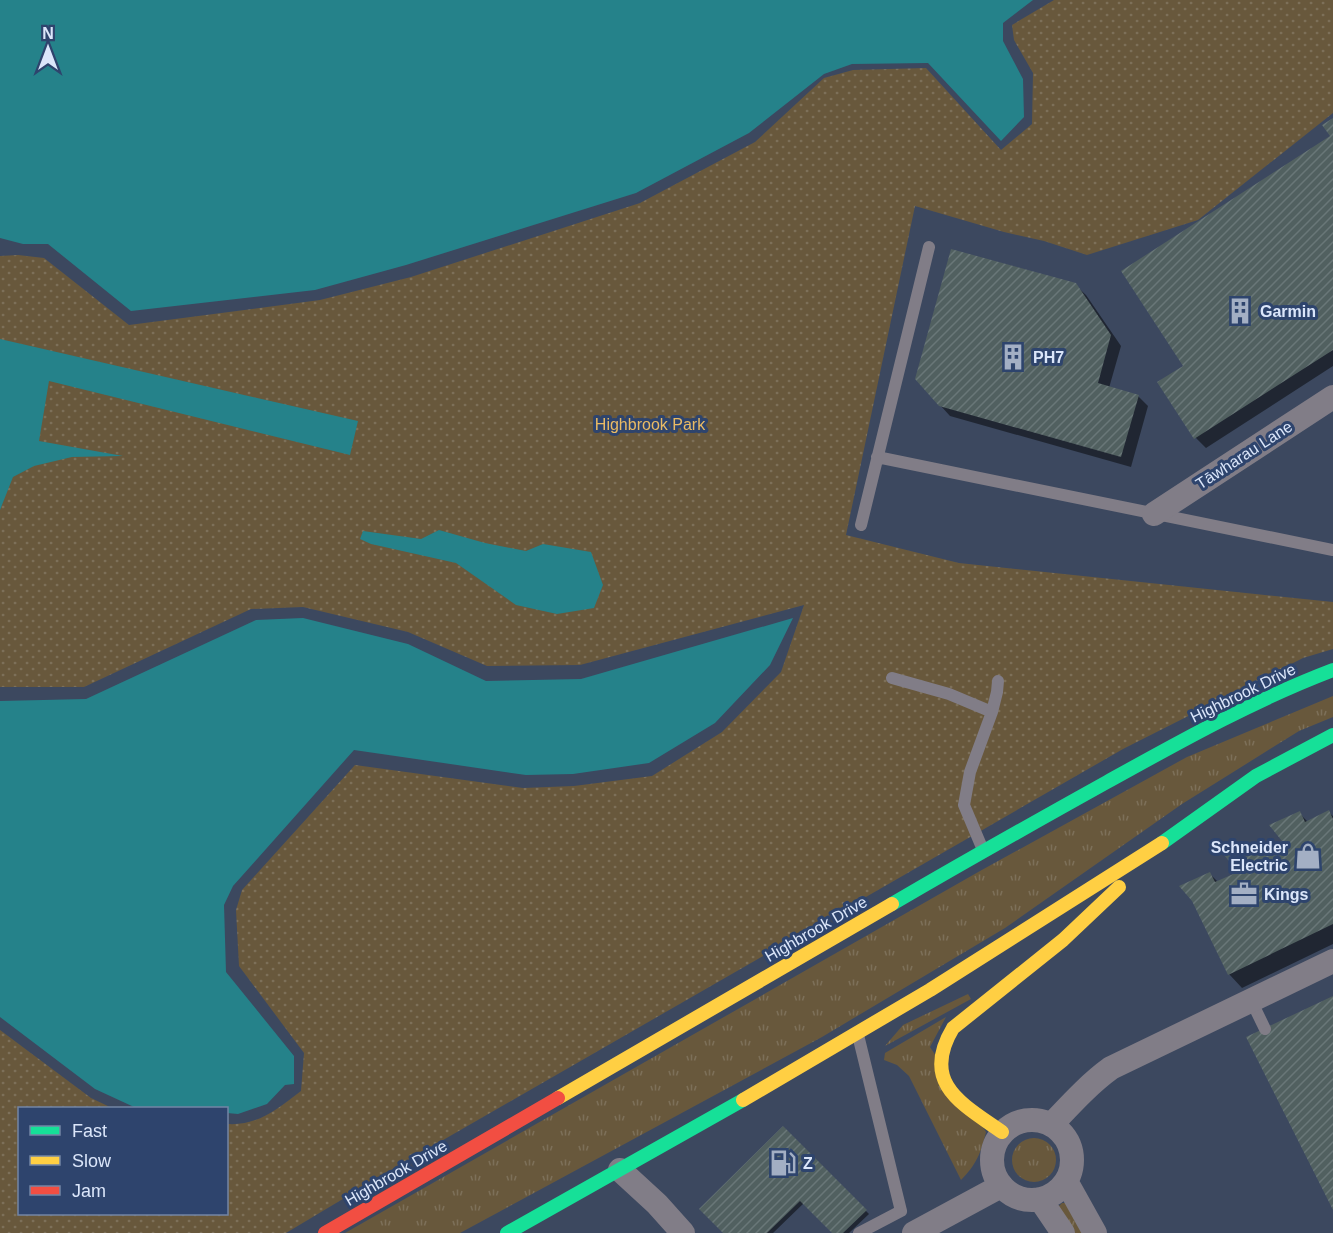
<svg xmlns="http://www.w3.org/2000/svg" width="1333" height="1233" viewBox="0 0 1333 1233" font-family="Helvetica,sans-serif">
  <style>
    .grass { fill: url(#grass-tufts) }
    .park { fill: url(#park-dots) }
    .water { fill: #25828a }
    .shadow { fill: #0007 }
    .building { fill: url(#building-hatch) }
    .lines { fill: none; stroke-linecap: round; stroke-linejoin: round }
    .lane { stroke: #817d87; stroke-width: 12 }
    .street { stroke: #817d87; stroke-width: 24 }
    .fast { stroke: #16e098; stroke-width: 14 }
    .slow { stroke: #ffcf43; stroke-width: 14 }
    .jam { stroke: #f24e42; stroke-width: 14 }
    .labels { text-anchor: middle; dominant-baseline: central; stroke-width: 6; stroke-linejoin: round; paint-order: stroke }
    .poi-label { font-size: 16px; font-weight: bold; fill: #dbe6fa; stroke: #2e446d; text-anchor: start }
    .park-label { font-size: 16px; fill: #eabb64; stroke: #2e446d }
    .street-label { font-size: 16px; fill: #dbe6fa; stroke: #2e446d }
  </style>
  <defs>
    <pattern id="grass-tufts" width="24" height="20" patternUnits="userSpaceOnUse" patternTransform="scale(1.5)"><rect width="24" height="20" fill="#68583c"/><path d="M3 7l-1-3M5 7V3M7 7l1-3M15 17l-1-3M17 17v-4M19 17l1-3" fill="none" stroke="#7d7059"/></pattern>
    <pattern id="park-dots" width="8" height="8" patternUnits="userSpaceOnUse" patternTransform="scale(1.5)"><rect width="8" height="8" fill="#68583c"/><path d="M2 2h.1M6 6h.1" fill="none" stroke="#7d7059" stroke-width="1.8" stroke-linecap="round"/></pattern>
    <pattern id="building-hatch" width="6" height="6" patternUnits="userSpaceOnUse" patternTransform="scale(1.5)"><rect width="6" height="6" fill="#516060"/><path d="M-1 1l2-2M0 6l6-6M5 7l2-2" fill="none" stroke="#697778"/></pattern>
  </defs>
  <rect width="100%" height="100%" fill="#3c485f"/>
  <path class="grass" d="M1333 696V717L1299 731 1182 804 1005 928 822 1037 460 1233H345L980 871 1187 757Z
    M968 994 971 999 885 1046 903 1025Z
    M946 1017 930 1047 986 1132C981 1153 976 1165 961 1180L909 1076 897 1065 884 1060 885 1053Z
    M1012 1160a22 22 0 1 1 44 0a22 22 0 1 1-44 0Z
    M1062 1203H1070L1086 1233H1074L1058 1207Z"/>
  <path class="park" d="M1054 0H1333V113L1198 220 1087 255 1044 241 1004 232 915 206 846 535 959 563 1333 602V649L1303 658 1123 749 398 1166 286 1233H0V1030L91 1098 112 1108H20V1214H226L227 1124C258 1126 277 1109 301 1091L304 1053 239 966 236 910 242 890 355 765 523 788 574 786 652 776 722 732 781 672 804 605 580 665 487 666 408 632 303 607 251 609 84 687H0V256L18 255 44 258 129 325 320 300 411 277 640 203 755 142 824 78 853 70 926 68 1001 150 1032 124 1033 73 1014 40 1012 25Z"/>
  <path class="water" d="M0 0H1033L1003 23V41L1023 79 1024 117 1001 141 928 63 852 64 824 74 749 133 636 193 406 265 315 290 131 311 48 244H23L0 238Z
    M0 339 358 421 350 455 49 381 39 441 123 456 72 457 34 466 13 477 0 510Z
    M439 530 485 543 526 551 543 544 591 552 603 585 594 608 557 614 516 605 456 563 371 544 360 539 363 531 421 539Z
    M303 618 408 644 486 681 581 679 793 618 770 665 715 723 649 763 573 774 526 775 354 750 233 886 224 905 226 972 294 1056V1084L285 1085 267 1104 238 1114 227 1113 226 1108 134 1107 95 1089 0 1017V701L86 699 256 620Z"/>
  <path class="shadow" d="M1333 119V366L1206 448 1196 438 1160 383 1185 366 1332 137Z
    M1075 285 1086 295 1121 346 1109 388 1138 396 1148 406 1131 467 950 416 940 405Z
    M1328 812 1333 816V944L1242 988 1229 974 1210 874 1218 882 1241 872 1255 844 1263 852 1285 842 1299 813 1308 822Z
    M783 1128 869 1214 849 1233H834L804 1203 773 1233H725Z"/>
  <path class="building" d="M1333 118V350L1194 439 1157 382 1183 366 1121 271 1330 136 1322 125Z
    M951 249 1076 283 1111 335 1098 383 1139 395 1121 457 939 406 915 379Z
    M1329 810 1333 819V924L1228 975 1192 901 1179 886 1210 872 1215 882 1238 872 1224 855 1255 842 1260 852 1282 841 1269 825 1300 811 1305 822Z
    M1333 996V1210L1246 1037Z
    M783 1126 867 1210 843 1233H832L800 1201 767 1233H723L699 1209Z"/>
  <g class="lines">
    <path class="lane" d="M877 457 1333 550
      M861 525 929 247
      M892 678 949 694 992 712 970 772 964 805 983 850
      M992 712 997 692 998 681
      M1251 1000 1265 1029
      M858 1035 901 1211 859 1233"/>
    <path class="street" d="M1154 514 1333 397
      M992 1160a40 40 0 1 1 80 0a40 40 0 1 1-80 0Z
      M1052 1124C1071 1104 1089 1084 1111 1068L1333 961
      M620 1170 657 1204 683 1233
      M1066 1181 1095 1233
      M1040 1199 1063 1233
      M914 1233 1001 1186"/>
    <path class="fast" d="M1162 843 1256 776 1333 735
      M892 904C964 862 1035 822 1107 782 1181 741 1254 700 1333 670
      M507 1233 743 1100"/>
    <path class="slow" d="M558 1098 892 904
      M743 1100 930 990 1162 843
      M1002 1132C962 1104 920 1083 953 1028L1063 940 1119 887"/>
    <path class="jam" d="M325 1233 558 1098"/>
  </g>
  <defs>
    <g id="building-bare" transform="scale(2.07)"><path d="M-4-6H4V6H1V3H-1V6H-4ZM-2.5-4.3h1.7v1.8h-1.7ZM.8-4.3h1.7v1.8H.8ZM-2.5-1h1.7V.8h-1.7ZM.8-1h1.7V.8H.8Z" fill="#a3afc4" stroke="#2e446d" stroke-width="2.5" paint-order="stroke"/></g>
    <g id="shop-bare" transform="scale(2.07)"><path d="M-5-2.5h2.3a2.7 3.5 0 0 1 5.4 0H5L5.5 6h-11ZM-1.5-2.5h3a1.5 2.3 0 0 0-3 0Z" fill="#a3afc4" stroke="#2e446d" stroke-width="2.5" paint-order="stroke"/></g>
    <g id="office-bare" transform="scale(2.07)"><path d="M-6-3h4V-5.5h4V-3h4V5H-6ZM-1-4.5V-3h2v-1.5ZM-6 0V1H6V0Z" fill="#a3afc4" stroke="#2e446d" stroke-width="2.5" paint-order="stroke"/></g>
    <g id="fuel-bare" transform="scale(2.07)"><path d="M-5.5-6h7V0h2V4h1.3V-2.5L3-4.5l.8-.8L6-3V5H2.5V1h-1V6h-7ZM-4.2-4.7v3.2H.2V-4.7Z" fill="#a3afc4" stroke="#2e446d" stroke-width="2.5" paint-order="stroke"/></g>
  </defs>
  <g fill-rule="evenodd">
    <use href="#building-bare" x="1240" y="311"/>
    <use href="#building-bare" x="1013" y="357"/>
    <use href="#shop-bare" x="1308" y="856"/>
    <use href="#office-bare" x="1244" y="894"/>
    <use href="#fuel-bare" x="783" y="1163"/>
  </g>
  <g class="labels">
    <g class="poi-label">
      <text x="1260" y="311">Garmin</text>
      <text x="1033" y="357">PH7</text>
      <text x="1288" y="847" text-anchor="end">Schneider<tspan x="1288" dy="18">Electric</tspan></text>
      <text x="1264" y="894">Kings</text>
      <text x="803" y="1163">Z</text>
    </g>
    <g class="park-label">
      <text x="650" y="424">Highbrook Park</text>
    </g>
    <g class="street-label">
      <text transform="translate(1244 455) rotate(-33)">Tāwharau Lane</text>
      <text transform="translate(1243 693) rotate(-26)">Highbrook Drive</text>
      <text transform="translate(816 929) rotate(-30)">Highbrook Drive</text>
      <text transform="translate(396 1173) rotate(-30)">Highbrook Drive</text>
    </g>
  </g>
  <rect x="18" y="1107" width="210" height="108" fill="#2e446d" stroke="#7385a5" stroke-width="1.5"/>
  <rect x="30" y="1126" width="30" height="9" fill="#16e098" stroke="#7385a5" stroke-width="1.5"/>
  <text x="72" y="1137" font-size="18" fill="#dbe6fa">Fast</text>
  <rect x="30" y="1156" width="30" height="9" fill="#ffcf43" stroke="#7385a5" stroke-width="1.5"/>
  <text x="72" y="1167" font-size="18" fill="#dbe6fa">Slow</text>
  <rect x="30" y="1186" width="30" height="9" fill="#f24e42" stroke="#7385a5" stroke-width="1.5"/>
  <text x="72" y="1197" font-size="18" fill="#dbe6fa">Jam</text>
  <g transform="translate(48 48)" stroke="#2e446d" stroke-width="4.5" paint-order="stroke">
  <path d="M0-4.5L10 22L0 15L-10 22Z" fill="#dbe6fa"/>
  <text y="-9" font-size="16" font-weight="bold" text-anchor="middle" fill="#dbe6fa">N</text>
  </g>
</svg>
